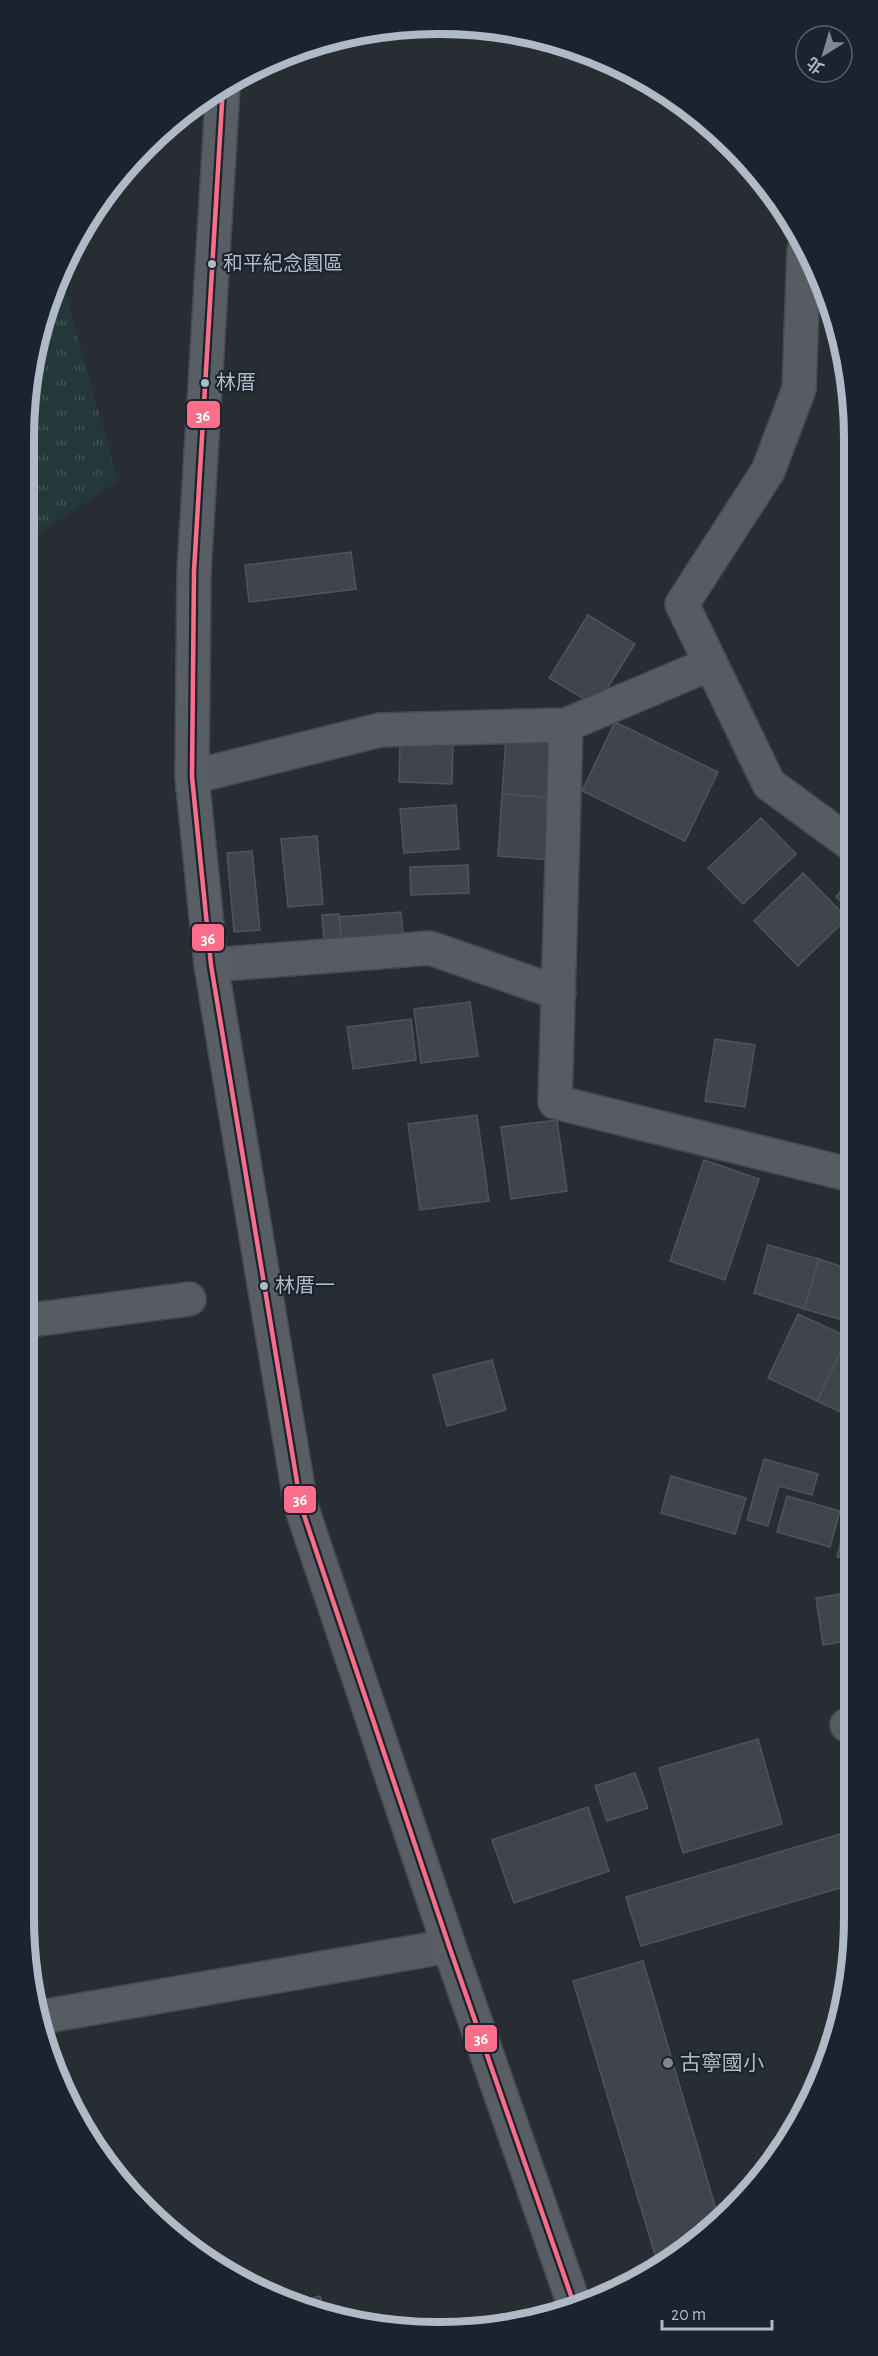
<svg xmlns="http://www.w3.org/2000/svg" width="878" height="2356" viewBox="0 0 878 2356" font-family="'Alegreya Sans','Noto Sans TC',sans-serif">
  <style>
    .grass { fill: url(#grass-tufts) }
    .building { fill: #3f454a; stroke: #4f545c; stroke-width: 1.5 }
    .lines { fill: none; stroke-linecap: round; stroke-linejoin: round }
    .minor-casing { stroke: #45494e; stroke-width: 36 }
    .major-casing { stroke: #444a50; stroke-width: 36 }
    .minor { stroke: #575c62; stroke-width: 33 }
    .major { stroke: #595d64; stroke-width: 33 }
    .bus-1-casing { stroke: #1a242e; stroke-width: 9 }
    .bus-1 { stroke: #fb6d88; stroke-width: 4.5 }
    .bus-dot { fill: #b0bac6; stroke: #1a242e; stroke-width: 2 }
    .poi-dot { fill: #808993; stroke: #1a242e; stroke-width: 2 }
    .labels { text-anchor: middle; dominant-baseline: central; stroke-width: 4.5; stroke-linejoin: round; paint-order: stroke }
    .bus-label { font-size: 20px; fill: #b0bac6; stroke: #1a242e; text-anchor: start }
    .poi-label { font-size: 21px; fill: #b0bac6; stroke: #1a242e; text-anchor: start }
    .rim { fill: none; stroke: #b0bac6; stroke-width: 8 }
    .line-badge { stroke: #1a242e; stroke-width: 2 }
    .badge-label { font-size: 16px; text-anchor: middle; font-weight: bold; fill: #fff }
  </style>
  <defs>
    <pattern id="grass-tufts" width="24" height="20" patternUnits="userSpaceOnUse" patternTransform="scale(1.5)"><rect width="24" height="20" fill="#243839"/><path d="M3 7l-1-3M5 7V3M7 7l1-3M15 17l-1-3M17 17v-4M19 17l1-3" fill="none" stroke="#415354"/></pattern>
  </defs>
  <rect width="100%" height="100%" fill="#272d33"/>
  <path class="grass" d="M60 274 118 481 24 544V439L38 331Z"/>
  <path class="building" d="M351 552 356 589 249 602 245 565Z
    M588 615 635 644 596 706 549 678Z
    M615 722 718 772 685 841 582 791Z
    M506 738 558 741 554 798 502 794Z
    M400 744 453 745 452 784 399 782Z
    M502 794 554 798 551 860 498 856Z
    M456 805 459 849 404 853 400 809Z
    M761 818 796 854 743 904 708 868Z
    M317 836 323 904 288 907 281 839Z
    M252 851 260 930 234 932 227 853Z
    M468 865 469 893 411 895 410 867Z
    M803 873 847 918 798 966 754 921Z
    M852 878V911L836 897Z
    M401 912 403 933 341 938 339 917Z
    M339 914 341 938 324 940 322 915Z
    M470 1002 478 1056 421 1063 414 1009Z
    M411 1019 416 1060 353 1069 347 1027Z
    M715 1039 755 1045 745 1107 705 1101Z
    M852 1114V1137L845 1134Z
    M477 1115 489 1201 420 1210 408 1124Z
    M557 1120 567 1191 511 1199 501 1127Z
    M704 1160 759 1179 725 1280 670 1261Z
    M768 1245 819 1259 804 1309 754 1293Z
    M819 1259 852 1270 853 1323 804 1309Z
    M798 1314 848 1337 817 1401 768 1378Z
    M848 1337 853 1339V1418L817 1401Z
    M492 1360 506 1410 447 1426 433 1375Z
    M764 1459 818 1474 812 1495 779 1486 768 1526 747 1520Z
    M671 1476 746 1498 735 1534 661 1513Z
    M787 1496 840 1511 830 1547 777 1532Z
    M848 1515 853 1516V1561L837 1557Z
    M853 1592V1640L823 1645 816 1598Z
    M758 1739 782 1824 683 1853 659 1768Z
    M635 1773 648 1808 607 1821 595 1786Z
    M588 1807 609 1871 514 1903 492 1840Z
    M854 1830V1884L641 1946 626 1897Z
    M643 1961 718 2216 669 2262 659 2268 573 1981Z
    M320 2296 325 2314 306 2310 292 2304Z"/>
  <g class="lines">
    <g class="minor-casing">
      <path id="minor" d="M804 250 799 389 768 471 682 604 769 784 851 844
        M566 725 555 1102 852 1175
        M192 777 380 730 566 725 710 664
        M211 965 430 948 559 993
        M24 1321 189 1299
        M847 1725 854 1723
        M41 2017 449 1946"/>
    </g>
    <g class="major-casing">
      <path id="major" d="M223 86 194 571 192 777 211 965 301 1506 449 1946 575 2307"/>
    </g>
    <use href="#minor" class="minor"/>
    <use href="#major" class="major"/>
    <g class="bus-1-casing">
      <path id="bus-1" d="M223 86 194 571 192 777 211 965 301 1506 449 1946 575 2307"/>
    </g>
    <use href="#bus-1" class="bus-1"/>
  </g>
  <g class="bus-dot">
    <circle cx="212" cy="264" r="5"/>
    <circle cx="205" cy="383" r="5"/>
    <circle cx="264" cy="1286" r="5"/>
  </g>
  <circle class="poi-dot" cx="668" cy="2063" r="6"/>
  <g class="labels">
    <g class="bus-label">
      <text x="223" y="264">和平紀念園區</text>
      <text x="216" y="383">林厝</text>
      <text x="275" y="1286">林厝一</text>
    </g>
    <g class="poi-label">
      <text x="680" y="2063">古寧國小</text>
    </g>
  </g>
  <path d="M0 0H878V2356H0ZM438 34H440A404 404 0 0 1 844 438V1918A404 404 0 0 1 440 2322H438A404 404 0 0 1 34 1918V438A404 404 0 0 1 438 34Z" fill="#1a242e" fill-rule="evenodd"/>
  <path class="rim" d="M438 34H440A404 404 0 0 1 844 438V1918A404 404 0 0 1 440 2322H438A404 404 0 0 1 34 1918V438A404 404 0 0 1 438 34Z"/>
  <g class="line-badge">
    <rect x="186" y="400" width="35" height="29" rx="6" fill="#fb6d88"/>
    <rect x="191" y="923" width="34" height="29" rx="6" fill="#fb6d88"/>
    <rect x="283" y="1485" width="34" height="29" rx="6" fill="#fb6d88"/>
    <rect x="464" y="2024" width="34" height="29" rx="6" fill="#fb6d88"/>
  </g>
  <g class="badge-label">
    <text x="203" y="421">36</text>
    <text x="208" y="944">36</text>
    <text x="300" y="1505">36</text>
    <text x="481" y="2044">36</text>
  </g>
  <g transform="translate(824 54) rotate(217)"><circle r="28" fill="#1a242e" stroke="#56606b" stroke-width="1.5"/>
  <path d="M0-4.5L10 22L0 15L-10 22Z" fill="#808993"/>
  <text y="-9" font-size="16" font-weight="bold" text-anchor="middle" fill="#b0bac6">北</text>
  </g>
  <path d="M662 2320v9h110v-9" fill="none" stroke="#b0bac6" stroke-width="3"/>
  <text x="671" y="2320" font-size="18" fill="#b0bac6" stroke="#1a242e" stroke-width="4.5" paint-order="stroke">20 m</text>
</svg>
